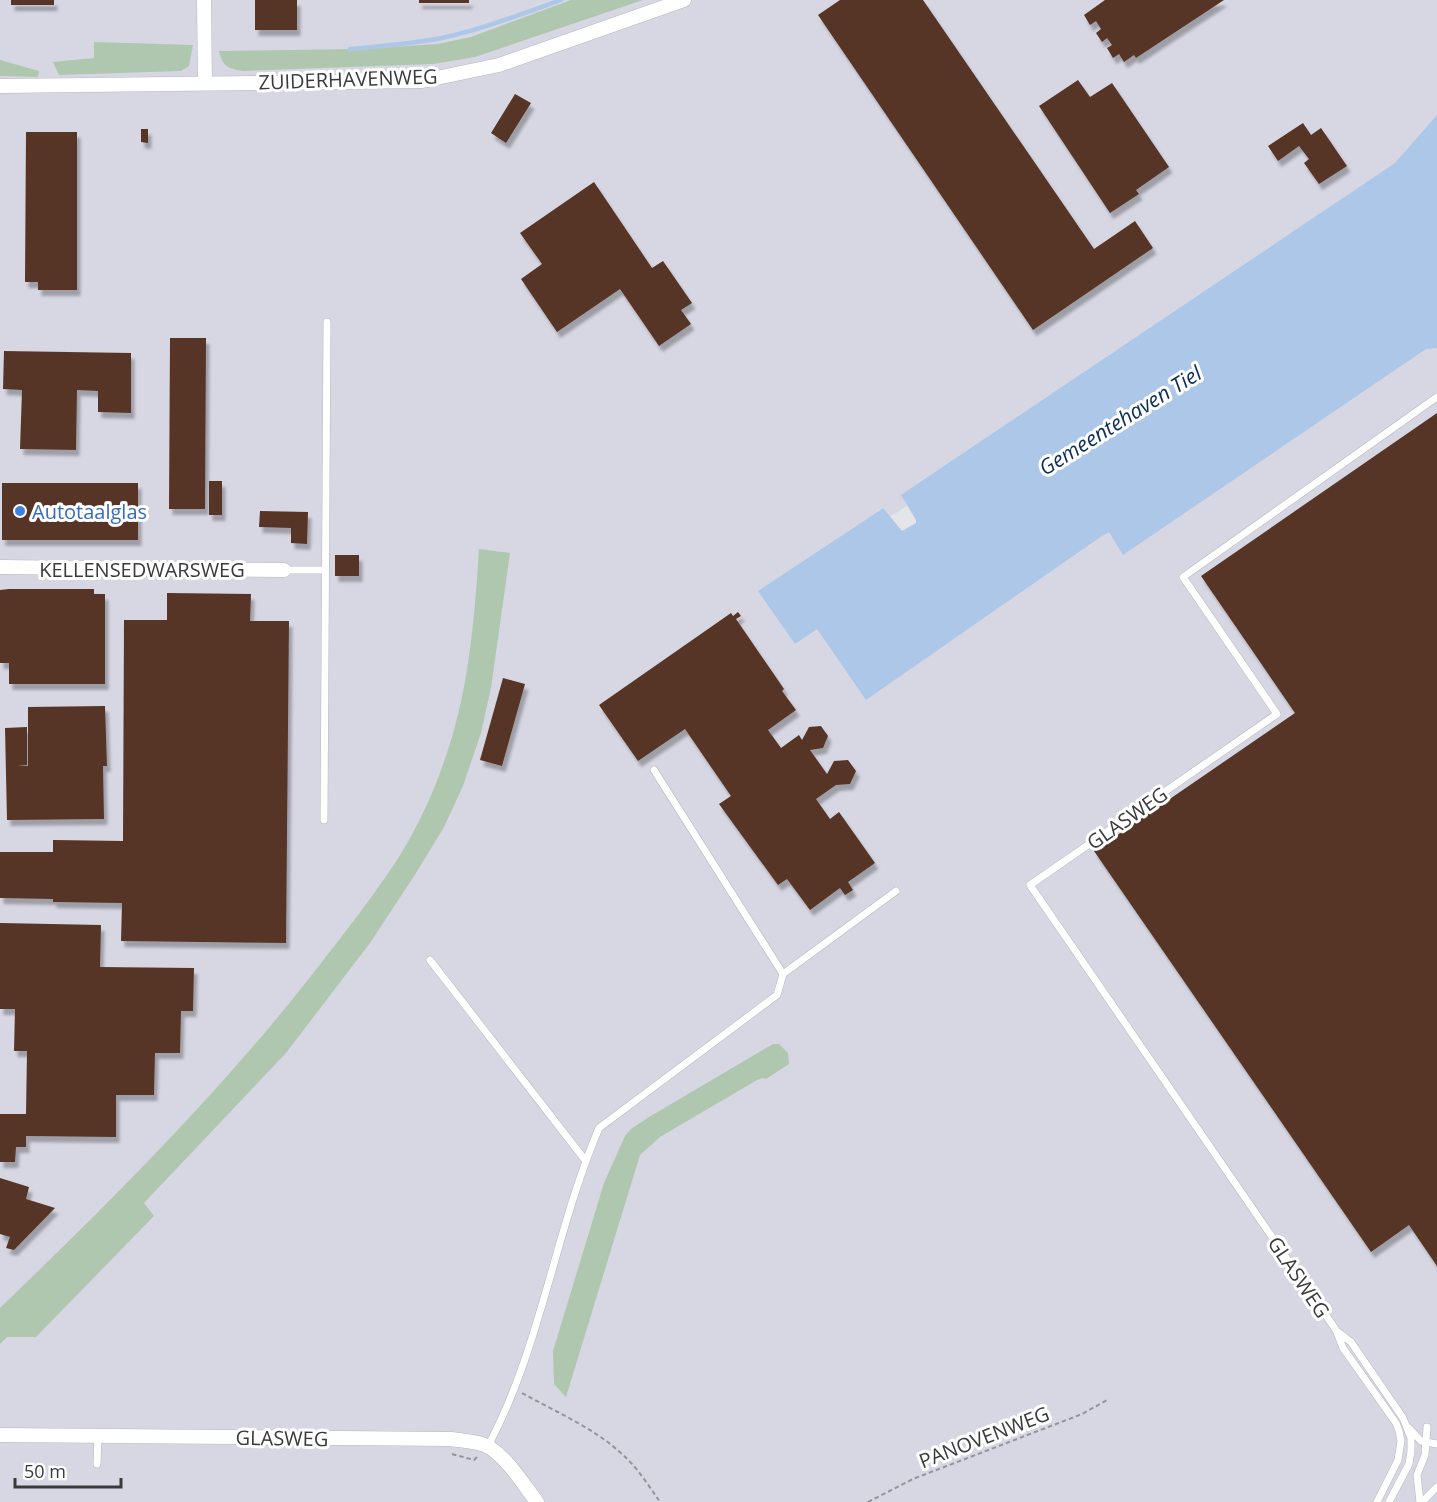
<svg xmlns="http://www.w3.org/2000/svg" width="1437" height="1502" viewBox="0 0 1437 1502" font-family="'Open Sans',sans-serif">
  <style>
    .built { fill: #d6d7e3 }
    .green { fill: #afc7af }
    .water { fill: #adc7e8 }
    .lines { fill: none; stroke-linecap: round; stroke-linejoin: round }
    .stream { stroke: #adc7e8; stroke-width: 4.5 }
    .building { fill: #563526; filter: url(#shadow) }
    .service-casing { stroke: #b7b7bb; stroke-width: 8 }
    .minor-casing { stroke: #b7b7bb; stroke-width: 15 }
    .path { stroke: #959598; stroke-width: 2; stroke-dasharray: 4.5 3; stroke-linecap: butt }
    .service { stroke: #fff; stroke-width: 7 }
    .minor { stroke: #fff; stroke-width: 14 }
    .shop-dot { fill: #3f7fe0; stroke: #fff; stroke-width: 2 }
    .labels { text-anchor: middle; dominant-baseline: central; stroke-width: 6; stroke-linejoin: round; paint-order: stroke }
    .street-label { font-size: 20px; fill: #3a3a3c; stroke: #fff }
    .shop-label { font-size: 20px; fill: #366cbe; stroke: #fff; text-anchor: start }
    .water-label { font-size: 21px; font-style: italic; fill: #0a2f58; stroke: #fff }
  </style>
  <defs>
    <filter id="shadow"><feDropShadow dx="3.5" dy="6" stdDeviation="1.5" flood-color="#0004"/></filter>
  </defs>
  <rect width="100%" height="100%" fill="#e4e5e9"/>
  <path class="built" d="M0 0H1437V139L1407 173 776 593 1107 511 1437 339V1502H0Z"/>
  <path class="green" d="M571 0H643L475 57 433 64 243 71C229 69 222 66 219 51L359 49 438 44 471 37Z
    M94 42 193 45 189 66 181 71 59 75 53 62 94 58Z
    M0 60 39 71 38 77 0 76Z
    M479 549 510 553 491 688 481 733 463 786 444 827 416 873 370 943 286 1053 144 1203 154 1216 36 1337H7L0 1344V1308C116 1196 230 1083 328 954 349 927 370 900 389 872 417 832 438 784 452 737 470 676 475 612 479 549Z
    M773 1044H779L788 1053 789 1064 766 1079 763 1078 757 1080 660 1137 640 1155 566 1397 554 1384 553 1351 604 1183 625 1136 631 1129 649 1117Z"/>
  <path class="water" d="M1437 115V348L1426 349 1123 555 1109 532 1099 538 866 700 817 629 795 644 758 591 882 509 883 508 902 531 916 523V520L901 495 1395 163Z"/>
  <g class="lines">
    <path class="stream" d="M350 49C381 46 411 44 442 38 482 29 522 14 561 0"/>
  </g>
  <path class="building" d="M11 0H54V5H11Z
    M255 0H297V30H255Z
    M419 0H469V3H419Z
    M840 0H923L1094 249 1135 221 1153 248 1033 330 818 15Z
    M1105 0H1224L1136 58 1134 55 1124 62 1119 54 1113 58 1107 48 1112 45 1107 38 1102 42 1096 33 1101 29 1096 21 1090 25 1084 15Z
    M1078 80 1090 97 1112 83 1169 167 1136 190 1139 194 1110 213 1039 106Z
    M515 94 531 103 506 143 491 133Z
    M1303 123 1311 135 1321 128 1347 166 1319 184 1304 163 1309 159 1299 146 1278 161 1268 146Z
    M141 129H148V143L141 142Z
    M26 132H77V290H38V282H25Z
    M594 182 652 268 663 261 692 303 681 310 691 324 659 346 620 289 557 332 521 279 542 264 520 233Z
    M170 338H206L205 509H169Z
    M4 351 131 353V413L98 412V391L77 390 76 450 20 449 22 390 3 389Z
    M1437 413V1266L1409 1225 1371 1252 1094 851 1295 713 1201 576Z
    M209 481H222V515H209Z
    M2 483H138V540H2Z
    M260 511 308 512 307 544 291 543V528L259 527Z
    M335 555H359V576H335Z
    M9 589H94V594H105V684H9V663H0V590Z
    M167 593 251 594 250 621H289L286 943 121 941 122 903 53 902V899L0 898V852H53V840L123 841 124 620H167Z
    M738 612 741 616 736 619 784 689 782 691 796 710 768 730 781 748 799 735 802 740 809 727 821 726 828 736 823 748 810 750 827 774 834 761 848 760 856 771 850 784 836 785 816 799 830 819 839 812 875 863 848 882 853 890 845 895 840 888 810 910 787 879 778 885 719 804 731 796 685 729 638 761 599 705 731 613 733 616Z
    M503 678 525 684 502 766 480 760Z
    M105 706 107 766H103L104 819 7 820 5 728 27 727V765L17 766H28V707Z
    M0 923 101 925 100 967 194 968 193 1011H181L180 1053H155L154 1095H116V1137L26 1136V1147H16L15 1162H0V1114H26L27 1051H14L15 1009H0Z
    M0 1178 29 1187 26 1199 55 1208 14 1250 6 1248 10 1237 0 1234Z"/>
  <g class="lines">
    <g class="service-casing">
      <path id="service" d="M284 570H325
        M654 770 783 974
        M324 820 327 322
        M430 960 585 1160
        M1338 1332 1351 1342 1403 1418 1411 1438V1451L1409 1464 1389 1502
        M1409 1428 1421 1441 1437 1444
        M488 1446C541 1347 555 1231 599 1128L777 995 783 974 896 891
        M97 1464 98 1436
        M1377 1502 1398 1460 1401 1441 1399 1431 1396 1423 1343 1348 1336 1330 1030 885 1277 714 1183 577 1437 397
        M1420 1502 1417 1475 1425 1455 1427 1427
        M1422 1502 1437 1487"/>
    </g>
    <g class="minor-casing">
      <path id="minor" d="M204 0 205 82
        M0 86 422 81 499 65 684 0
        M0 567 284 570
        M0 1435 451 1439C463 1441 478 1441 489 1447 509 1460 523 1484 537 1502"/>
    </g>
    <path class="path" d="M522 1393C556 1412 594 1428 622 1454 637 1467 649 1486 660 1502
      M452 1454 474 1460 478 1456
      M868 1502 913 1479 1082 1414 1109 1399"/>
    <use href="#service" class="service"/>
    <use href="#minor" class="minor"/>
  </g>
  <circle class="shop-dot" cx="20" cy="511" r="6"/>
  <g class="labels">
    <g class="street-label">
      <text transform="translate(348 79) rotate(-2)">ZUIDERHAVENWEG</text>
      <text x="142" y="569">KELLENSEDWARSWEG</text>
      <text transform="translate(1127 818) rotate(-35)">GLASWEG</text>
      <text transform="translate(1299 1277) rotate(56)">GLASWEG</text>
      <text transform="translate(984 1437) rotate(-21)">PANOVENWEG</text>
      <text transform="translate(282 1438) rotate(1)">GLASWEG</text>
    </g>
    <g class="shop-label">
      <text x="32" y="511">Autotaalglas</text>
    </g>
    <g class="water-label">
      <text transform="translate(1120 420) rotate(-32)">Gemeentehaven Tiel</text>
    </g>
  </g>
  <path d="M15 1478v9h106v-9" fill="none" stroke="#3a3a3c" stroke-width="3"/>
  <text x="24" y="1478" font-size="18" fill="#3a3a3c" stroke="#ffffff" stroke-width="4.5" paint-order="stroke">50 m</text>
</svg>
